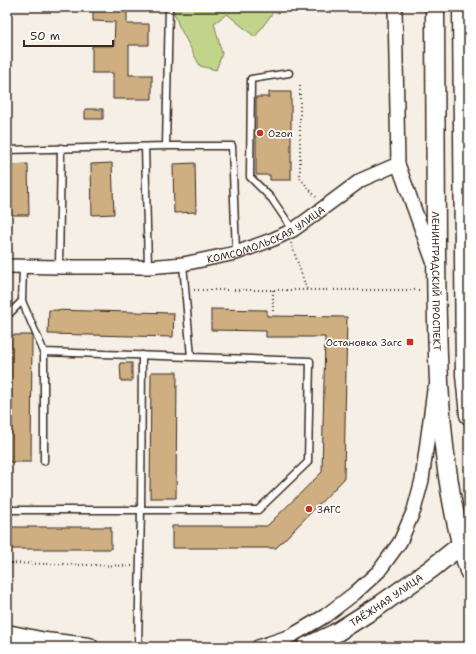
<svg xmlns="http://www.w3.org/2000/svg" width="476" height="654" viewBox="0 0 476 654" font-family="'Shantell Sans',sans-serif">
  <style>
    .green { fill: #c0d48a; stroke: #7e7f54 }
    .building { fill: #cfaf82; stroke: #3b2a1e }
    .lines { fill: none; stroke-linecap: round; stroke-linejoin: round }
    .lane-casing { stroke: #3b2a1e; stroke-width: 9 }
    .street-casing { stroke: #3b2a1e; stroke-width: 16 }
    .secondary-casing { stroke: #3b2a1e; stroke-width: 21 }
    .path { stroke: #3b2a1e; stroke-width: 2; stroke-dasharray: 1 3; stroke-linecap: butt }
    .lane { stroke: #fff; stroke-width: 6 }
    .street { stroke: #fff; stroke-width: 13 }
    .secondary { stroke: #fff; stroke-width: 18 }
    .poi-dot { fill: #c8321e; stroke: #fff; stroke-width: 1.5 }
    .labels { text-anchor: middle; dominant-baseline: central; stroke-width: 3.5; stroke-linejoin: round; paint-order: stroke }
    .poi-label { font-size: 10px; fill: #3b2a1e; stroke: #fff; text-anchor: start }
    .street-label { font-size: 10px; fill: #3b2a1e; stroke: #fff }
  </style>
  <rect width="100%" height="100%" fill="#f5efe6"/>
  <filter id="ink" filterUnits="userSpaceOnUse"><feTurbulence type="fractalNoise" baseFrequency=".025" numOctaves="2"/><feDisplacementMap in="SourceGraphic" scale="8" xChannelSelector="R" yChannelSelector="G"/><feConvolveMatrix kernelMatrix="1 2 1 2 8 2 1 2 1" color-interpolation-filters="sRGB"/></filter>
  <g filter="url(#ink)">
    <path class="green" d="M172 7H277L255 37 227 14 214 23 222 54 216 70 200 66 179 26Z"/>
    <path class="building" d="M93 7H127V24H149V45H129V75H152V99H113V73H92V46H114L115 22 93 21Z
      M269 92H291V180H270V175H256V97H269Z
      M85 109H103V119H85Z
      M112 163 114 214 92 215 91 164Z
      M195 163 196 212 174 213 173 164Z
      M28 164 29 215H9L8 165Z
      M211 309 267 310V316L347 317 344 479 276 548H172V526H267L322 472 325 337H266V331L211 330Z
      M49 310 174 313 173 337 48 334Z
      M7 335H32L31 462H7Z
      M120 363H132V381H121Z
      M151 372H177L176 498H150Z
      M7 527H111V549H7Z"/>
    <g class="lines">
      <g class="lane-casing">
        <path id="lane" d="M289 73 251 79 250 177 272 199 293 230
          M166 146 169 7
          M145 147 148 267
          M7 150 166 146H232L236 253
          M23 267 22 301 44 352 191 357
          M59 267 61 148
          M7 316 22 301
          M142 355 141 510H258L308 462 310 361 191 357 183 264
          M44 461V352
          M7 510H141L138 647"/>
      </g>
      <g class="street-casing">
        <g id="street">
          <path d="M395 7 398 164 433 261"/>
          <path id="s1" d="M7 266 59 267H148L183 264 236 253 274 239 293 230 307 220 361 180 398 164"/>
          <path d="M258 647 291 636 325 616 355 593 379 571 400 542 414 510 422 480 434 390"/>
        </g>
      </g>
      <g class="secondary-casing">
        <g id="secondary">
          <path id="s2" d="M435 7C435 88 436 170 436 251 437 359 437 468 469 571"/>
          <path d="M462 7 465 375 469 415"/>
          <path d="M7 634 45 642 89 647"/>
          <path id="s3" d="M306 647 334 634 380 605 431 569 461 545 469 543"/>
        </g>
      </g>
      <path class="path" d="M300 86V178L316 197
        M291 243 307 290
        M194 290H422
        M273 290V311
        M7 563 132 566"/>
      <use href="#lane" class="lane"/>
      <use href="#street" class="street"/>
      <use href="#secondary" class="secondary"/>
    </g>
  </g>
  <g class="poi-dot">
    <circle cx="260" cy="133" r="4"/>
    <rect x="406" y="338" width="8" height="8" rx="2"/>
    <circle cx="309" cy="509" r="4"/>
  </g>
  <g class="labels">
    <g class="poi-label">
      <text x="268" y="133">Ozon</text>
      <text x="402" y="342" text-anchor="end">Остановка Загс</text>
      <text x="317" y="509">ЗАГС</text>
    </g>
    <g class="street-label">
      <text stroke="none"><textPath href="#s1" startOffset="265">КОМСОМОЛЬСКАЯ УЛИЦА</textPath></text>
      <text stroke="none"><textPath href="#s2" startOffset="274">ЛЕНИНГРАДСКИЙ ПРОСПЕКТ</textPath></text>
      <text stroke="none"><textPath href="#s3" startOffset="93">ТАЁЖНАЯ УЛИЦА</textPath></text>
    </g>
  </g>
  <rect width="476" height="654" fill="none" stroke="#fff" stroke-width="24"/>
  <rect x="12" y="12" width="452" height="630" fill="none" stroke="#3b2a1e" stroke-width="1.5" filter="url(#ink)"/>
  <path d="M24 40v6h89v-6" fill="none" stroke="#3b2a1e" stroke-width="2"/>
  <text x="30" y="40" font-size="12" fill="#3b2a1e" stroke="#ffffff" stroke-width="3" paint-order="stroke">50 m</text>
</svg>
